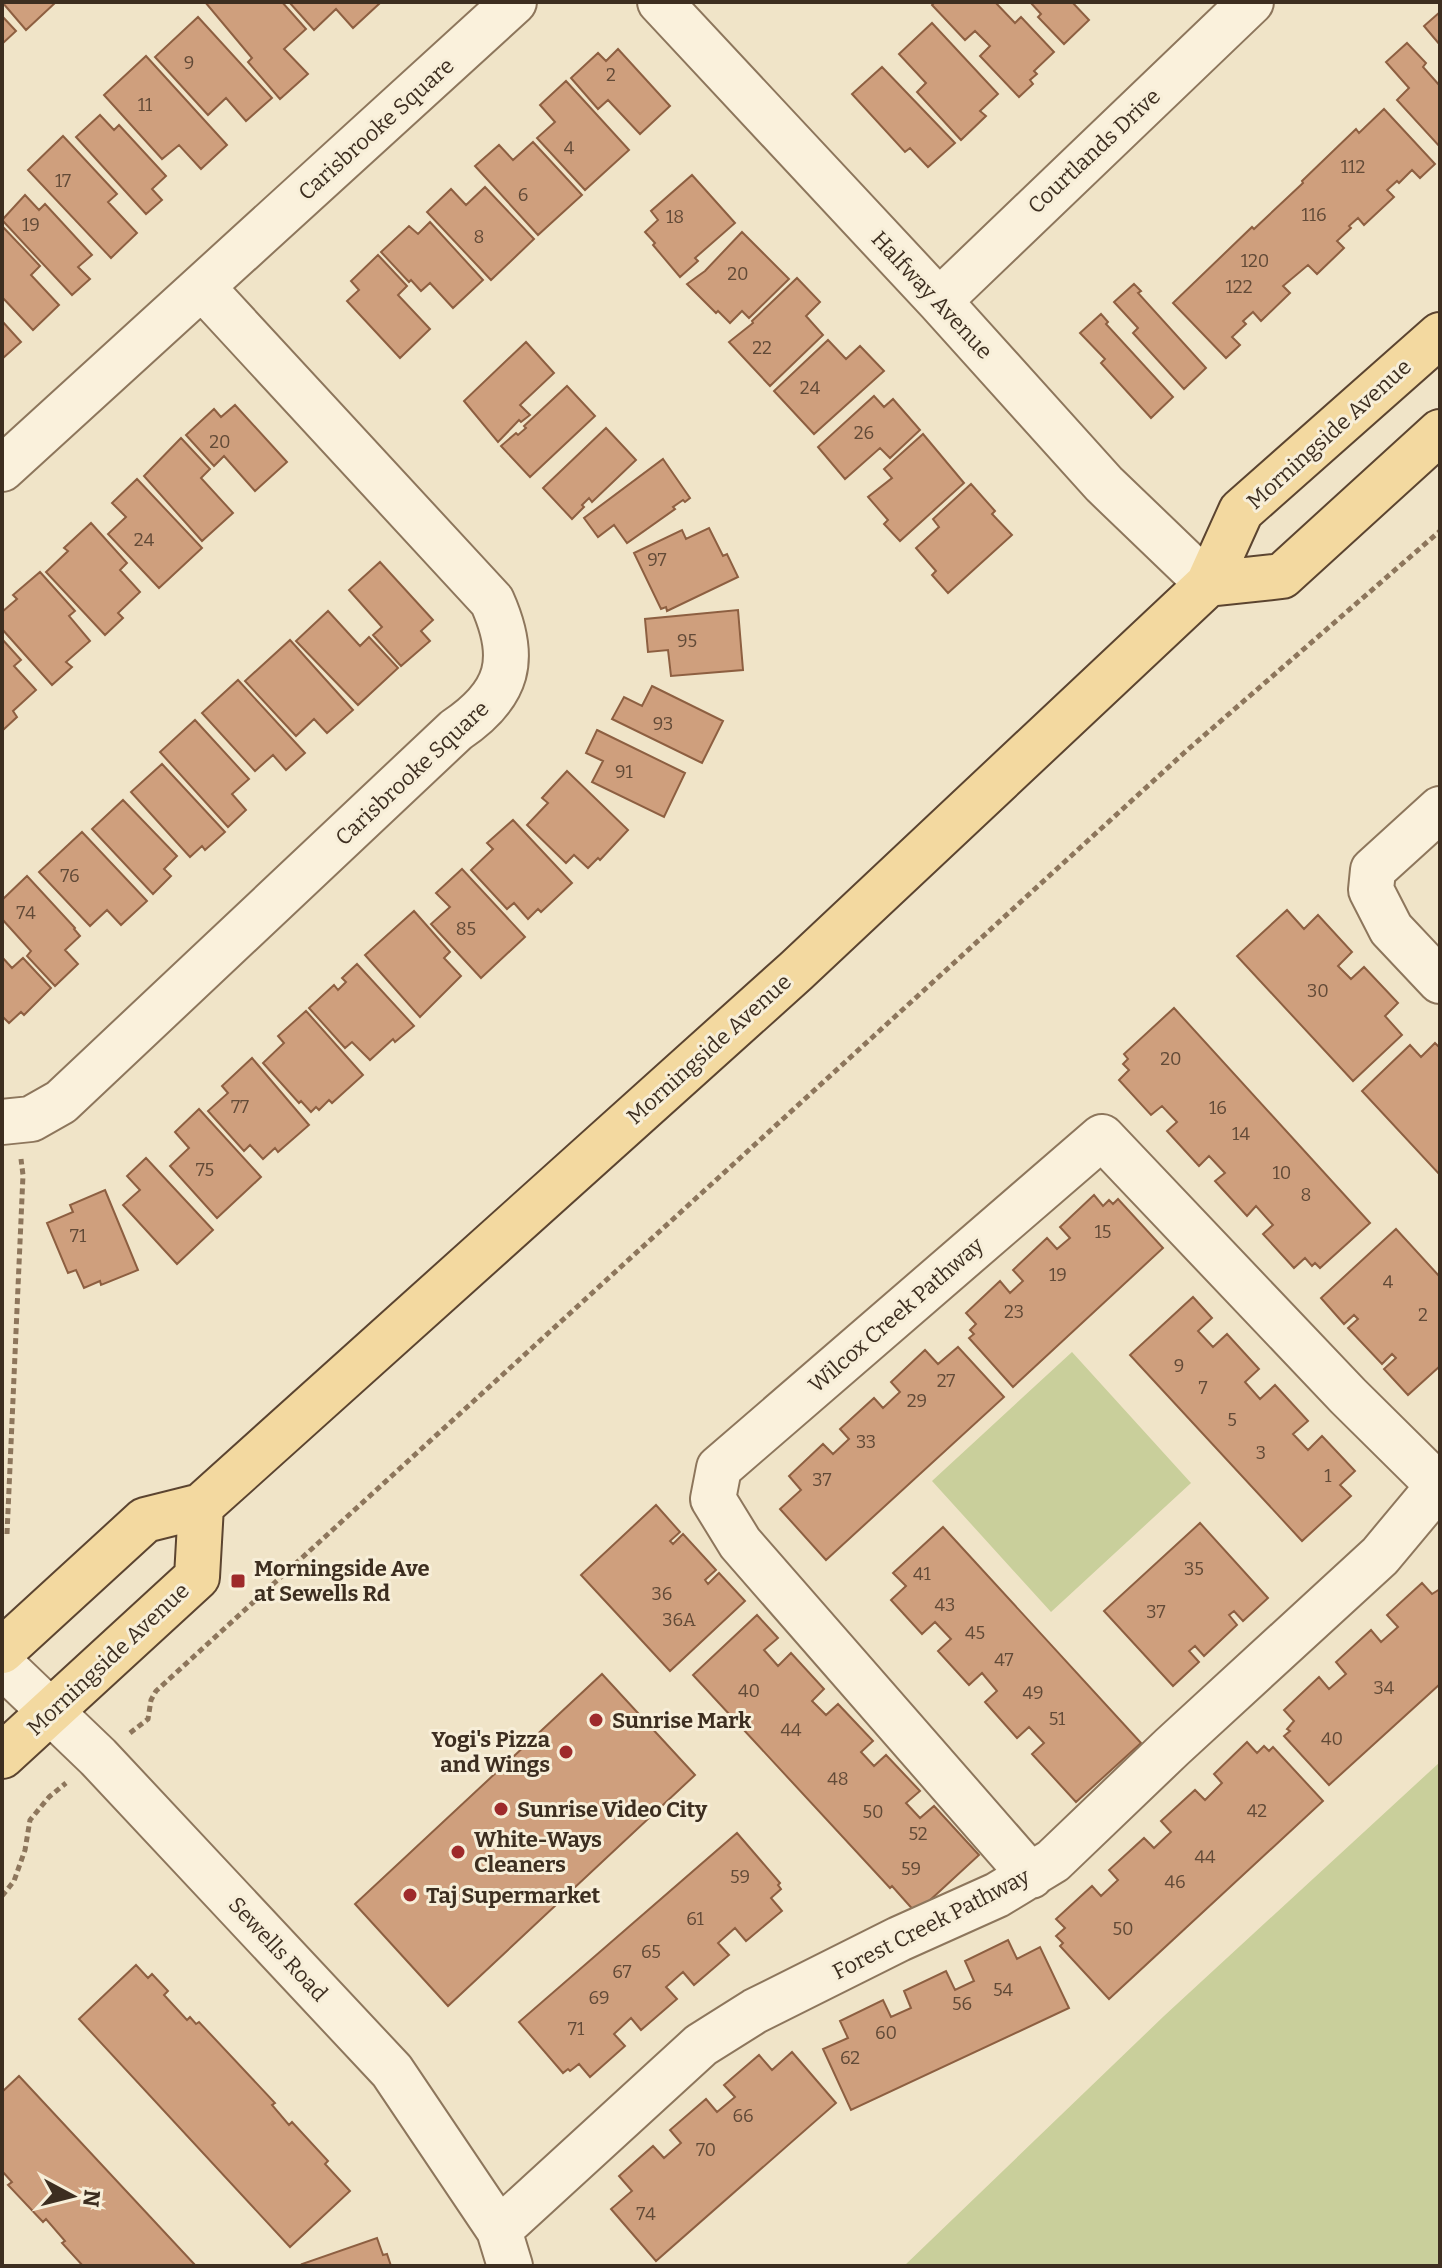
<svg xmlns="http://www.w3.org/2000/svg" width="1442" height="2268" viewBox="0 0 1442 2268" font-family="Bitter,serif">
  <style>
    .green { fill: #c9cf9b }
    .building { fill: #cf9f7d; stroke: #8d5f41; stroke-width: 2 }
    .lines { fill: none; stroke-linecap: round; stroke-linejoin: round }
    .minor-casing { stroke: #8d765c; stroke-width: 48 }
    .major-casing { stroke: #5b4430; stroke-width: 48 }
    .path { stroke: #8d765c; stroke-width: 5; stroke-dasharray: 6 4; stroke-linecap: butt }
    .minor { stroke: #faf1dc; stroke-width: 44 }
    .major { stroke: #f3d9a0; stroke-width: 44 }
    .poi-dot { fill: #9e2a2b; stroke: #f7eed8; stroke-width: 3 }
    .labels { text-anchor: middle; dominant-baseline: central; stroke-width: 6; stroke-linejoin: round; paint-order: stroke }
    .number-label { font-size: 18px; fill: #624a37 }
    .street-label { font-size: 22px; fill: #3d2e20; stroke: #f7eed8 }
    .poi-label { font-size: 22px; font-weight: bold; fill: #3d2e20; stroke: #f7eed8; text-anchor: start }
  </style>
  <rect width="100%" height="100%" fill="#f0e4c8"/>
  <path class="green" d="M1072 1352 1191 1483 1051 1612 932 1481Z
    M1440 1762V2266H904L1164 2016Z"/>
  <path class="building" d="M2 2H56L26 30Z
    M205 2H282L306 29 284 49 308 74 280 99 248 62 252 58Z
    M289 2H380V3L353 28 336 9 314 30Z
    M935 2H995L1015 23 1021 17 1054 52 1034 71 1037 74 1030 80 1033 84 1019 97 980 56 990 46 975 31 965 40 932 5Z
    M1030 2H1072L1089 20 1064 44 1038 17 1041 14Z
    M1440 12V45L1424 26Z
    M2 16 16 31 2 44Z
    M198 17 272 98 246 121 226 98 208 115 155 57Z
    M932 23 998 94 980 111 986 116 961 140 917 92 926 83 899 54Z
    M1407 43 1426 63 1423 67 1440 86V147L1397 100 1409 88 1386 62Z
    M618 49 670 106 640 134 608 100 598 109 571 78 598 53 606 61Z
    M146 56 227 145 201 169 179 145 162 159 104 95Z
    M882 67 955 143 928 167 910 148 905 152 852 94Z
    M566 81 629 150 585 190 537 138 555 122 540 105Z
    M1384 109 1435 164 1420 178 1412 170 1399 183 1397 181 1387 190 1394 197 1364 225 1358 218 1349 226 1351 228 1337 241 1344 248 1317 274 1308 265 1283 286 1290 293 1261 321 1253 312 1243 321 1246 324 1232 337 1240 345 1226 358 1173 303 1252 227 1254 229 1303 183 1302 181 1356 129 1359 133Z
    M100 115 114 130 119 125 166 176 152 189 162 200 146 214 76 137Z
    M63 136 117 194 108 202 137 233 111 258 28 170Z
    M533 142 582 195 538 235 475 166 499 145 513 160Z
    M692 175 735 223 695 258 698 261 680 277 653 245 655 243 645 232 658 220 651 211Z
    M485 187 534 239 491 280 427 212 451 189 466 205Z
    M25 195 39 210 45 204 92 255 78 267 90 279 72 295 2 220Z
    M430 222 483 280 453 308 430 283 421 291 411 280 409 282 381 252 409 226 418 234Z
    M2 226 40 266 31 275 59 305 33 330 2 297Z
    M742 232 789 279 749 318 742 311 730 323 718 311 716 313 687 284 705 271Z
    M378 255 407 286 398 295 430 329 400 358 347 301 359 290 351 281Z
    M797 278 820 302 806 316 823 335 770 386 729 342 753 323 752 321Z
    M1134 284 1141 291 1138 293 1206 368 1184 389 1133 333 1138 328 1114 302Z
    M1101 314 1108 322 1106 324 1173 397 1151 418 1101 363 1105 359 1080 333Z
    M2 321 21 342 2 359Z
    M828 340 846 359 860 346 884 371 814 434 774 391Z
    M526 342 554 373 520 405 530 415 521 422 519 420 498 442 464 401Z
    M567 386 595 416 530 477 501 446 516 433 518 435 526 428 524 426Z
    M874 396 884 407 893 399 920 430 890 458 880 448 845 479 818 447Z
    M235 405 287 462 255 491 224 456 214 466 186 435 214 409 221 417Z
    M606 428 636 460 592 502 589 498 582 505 584 507 572 519 543 488Z
    M923 434 964 483 900 541 884 524 888 520 868 497 892 478 884 469Z
    M181 438 210 469 201 478 233 513 202 541 144 476Z
    M663 459 690 498 685 502 683 500 673 507 675 509 627 543 614 525 598 537 584 518Z
    M137 479 202 548 159 588 108 534 126 517 112 503Z
    M971 484 995 511 992 514 1012 535 948 593 932 575 936 571 916 548 939 527 933 519Z
    M91 523 127 563 120 570 140 592 118 613 123 618 105 635 46 572 68 551 64 548Z
    M709 528 723 556 727 554 738 577 667 611 666 607 661 609 634 553 682 530 686 539Z
    M380 562 433 620 421 631 430 641 401 666 373 635 382 627 349 590Z
    M40 572 75 611 69 616 90 641 66 662 72 667 52 685 2 629V612L17 599 13 595Z
    M738 610 743 670 671 676 668 650 648 652 645 619Z
    M328 611 360 646 369 637 398 668 358 705 296 641Z
    M2 639 21 660 14 666 36 690 13 711 17 717 2 731Z
    M290 640 353 710 327 733 314 719 296 736 245 681Z
    M238 680 305 753 286 770 273 755 255 771 202 713Z
    M652 686 723 721 702 763 612 719 624 697 642 706Z
    M195 720 249 779 232 794 246 810 228 827 160 752Z
    M597 730 685 773 664 817 592 782 603 761 586 753Z
    M162 764 225 832 205 850 202 846 190 857 131 792Z
    M567 771 628 830 600 860 598 858 588 868 574 855 566 863 527 825 548 803 542 798Z
    M123 800 177 856 164 869 171 876 153 894 92 829Z
    M513 820 572 883 541 912 538 909 528 919 514 903 507 909 471 870 493 849 487 843Z
    M82 832 147 901 121 925 107 910 90 926 39 872Z
    M462 869 525 937 481 978 431 924 450 907 436 893Z
    M27 876 75 928 74 929 80 936 65 950 78 964 55 986 27 956 31 951 2 919V900Z
    M1287 910 1304 929 1318 915 1352 952 1338 966 1351 979 1364 967 1398 1003 1385 1016 1402 1035 1353 1081 1237 956Z
    M414 911 450 952 444 958 461 976 420 1017 365 955Z
    M2 957 12 968 23 958 51 988 24 1015 21 1012 9 1023 2 1016Z
    M357 964 414 1026 395 1042 393 1039 370 1060 352 1042 345 1048 309 1008 334 985 338 990 346 982 342 978Z
    M1174 1008 1370 1223 1320 1268 1315 1263 1312 1266 1305 1258 1294 1268 1263 1234 1273 1225 1256 1206 1247 1216 1215 1181 1225 1173 1209 1156 1199 1166 1167 1131 1177 1122 1162 1106 1151 1115 1119 1080 1129 1070 1123 1064 1128 1059 1124 1054Z
    M306 1011 363 1075 332 1103 329 1100 319 1110 316 1107 311 1112 301 1101 299 1103 263 1063 284 1043 278 1036Z
    M1435 1043 1440 1048V1175L1362 1091 1410 1045 1421 1057Z
    M252 1058 309 1125 278 1152 275 1148 263 1159 250 1145 244 1151 208 1111 228 1093 222 1086Z
    M199 1109 261 1177 217 1218 170 1166 189 1148 175 1132Z
    M146 1158 213 1230 177 1264 123 1205 140 1190 127 1176Z
    M105 1190 138 1270 101 1285 100 1281 84 1288 76 1270 68 1273 47 1223 73 1212 70 1205Z
    M1094 1195 1103 1206 1109 1200 1113 1204 1118 1199 1163 1248 1013 1387 969 1338 974 1334 970 1330 976 1324 966 1313 1000 1281 1010 1293 1023 1281 1013 1270 1047 1238 1057 1249 1070 1238 1060 1227Z
    M1396 1229 1440 1277V1366L1408 1395 1384 1369 1396 1358 1392 1354 1382 1364 1348 1328 1358 1319 1354 1315 1344 1324 1321 1298Z
    M1193 1297 1212 1318 1198 1331 1213 1347 1227 1334 1259 1369 1245 1382 1260 1399 1275 1385 1308 1421 1293 1434 1308 1450 1322 1436 1355 1471 1340 1485 1351 1496 1302 1541 1130 1355Z
    M958 1347 1004 1397 826 1560 780 1509 801 1490 789 1476 823 1444 833 1454 849 1439 840 1429 874 1398 883 1408 900 1392 891 1382 925 1350 938 1364Z
    M656 1505 680 1532 670 1541 673 1544 683 1534 716 1570 705 1580 708 1584 719 1573 745 1601 670 1671 581 1575Z
    M1200 1523 1268 1598 1243 1621 1234 1611 1229 1615 1237 1625 1204 1656 1195 1646 1189 1651 1199 1662 1173 1686 1104 1611Z
    M943 1527 1141 1743 1076 1802 1032 1754 1044 1743 1029 1727 1017 1738 985 1702 997 1691 982 1673 969 1685 938 1651 951 1639 935 1622 922 1634 891 1600 906 1586 893 1573Z
    M1422 1583 1432 1594 1440 1589V1684L1329 1785 1284 1736 1290 1731 1287 1729 1294 1721 1284 1710 1319 1677 1329 1689 1346 1674 1336 1662 1371 1630 1381 1642 1398 1627 1387 1615Z
    M757 1615 778 1638 764 1650 778 1666 791 1653 824 1689 812 1701 826 1715 838 1704 873 1741 861 1752 874 1766 886 1755 920 1791 906 1803 920 1818 934 1806 979 1855 916 1913 892 1886 890 1888 693 1675Z
    M602 1674 695 1775 448 2006 355 1904Z
    M1247 1742 1257 1753 1264 1746 1269 1751 1273 1747 1323 1801 1109 1999 1060 1946 1063 1943 1056 1936 1065 1928 1056 1919 1092 1886 1101 1896 1118 1880 1109 1870 1144 1838 1154 1848 1171 1832 1161 1821 1195 1790 1205 1800 1222 1783 1214 1774Z
    M737 1833 780 1883 778 1885 781 1889 771 1898 782 1911 746 1941 735 1928 718 1943 729 1955 694 1985 683 1972 666 1987 677 1999 641 2030 631 2018 614 2034 625 2046 590 2077 579 2064 570 2071 568 2069 563 2073 519 2022Z
    M1008 1940 1017 1959 1040 1947 1069 2008 851 2110 823 2049 848 2038 840 2021 883 2000 891 2017 911 2008 904 1991 946 1971 955 1990 974 1981 965 1961Z
    M136 1965 148 1978 152 1974 168 1991 164 1995 187 2020 190 2017 196 2024 199 2022 275 2103 272 2105 289 2125 292 2122 328 2161 325 2164 350 2191 290 2247 79 2019Z
    M792 2052 836 2103 656 2261 611 2209 632 2191 619 2176 653 2146 664 2158 681 2143 670 2130 706 2099 717 2112 735 2097 724 2085 759 2055 772 2070Z
    M19 2076 196 2266H83L62 2243 65 2241 46 2219 43 2222 8 2185 12 2182 2 2171V2092Z
    M377 2238 383 2255 387 2254 391 2266H303L302 2264Z"/>
  <g class="lines">
    <g class="minor-casing">
      <path id="minor" d="M660 2 939 301 1104 484 1208 584
        M939 301 1251 2
        M2 469 514 2
        M1440 809 1373 870 1371 890 1391 929 1440 981
        M2 1122 31 1119 61 1102 456 730C509 694 518 659 492 601L202 287
        M2 1665 98 1757 392 2071 499 2230 510 2266
        M1031 1876 740 1543 713 1499 719 1468 1102 1137 1348 1396 1439 1486
        M499 2230 701 2045 755 2011 899 1939 997 1895 1053 1861 1172 1747 1380 1556 1440 1484"/>
    </g>
    <g class="major-casing">
      <path id="major" d="M1208 584 1282 576 1440 432
        M2 1651 145 1520 201 1506 796 971 1208 584 1241 511 1440 335
        M2 1756 197 1577 201 1506"/>
    </g>
    <path class="path" d="M7 1534 23 1175 21 1159
      M130 1733 148 1719 151 1700 156 1691 1185 752 1440 531
      M2 1896 14 1881 25 1850 30 1820 49 1797 66 1783"/>
    <use href="#minor" class="minor"/>
    <use href="#major" class="major"/>
  </g>
  <g class="poi-dot">
    <rect x="230" y="1573" width="16" height="16" rx="4"/>
    <circle cx="596" cy="1720" r="8"/>
    <circle cx="566" cy="1752" r="8"/>
    <circle cx="501" cy="1809" r="8"/>
    <circle cx="458" cy="1852" r="8"/>
    <circle cx="410" cy="1895" r="8"/>
  </g>
  <g class="labels">
    <g class="number-label">
      <text x="189" y="63">9</text>
      <text x="611" y="75">2</text>
      <text x="145" y="105">11</text>
      <text x="569" y="148">4</text>
      <text x="1353" y="167">112</text>
      <text x="63" y="181">17</text>
      <text x="523" y="195">6</text>
      <text x="1314" y="215">116</text>
      <text x="675" y="217">18</text>
      <text x="31" y="225">19</text>
      <text x="479" y="237">8</text>
      <text x="1255" y="261">120</text>
      <text x="738" y="274">20</text>
      <text x="1239" y="287">122</text>
      <text x="762" y="348">22</text>
      <text x="810" y="388">24</text>
      <text x="864" y="433">26</text>
      <text x="220" y="442">20</text>
      <text x="144" y="540">24</text>
      <text x="657" y="560">97</text>
      <text x="687" y="641">95</text>
      <text x="663" y="724">93</text>
      <text x="624" y="772">91</text>
      <text x="70" y="876">76</text>
      <text x="26" y="913">74</text>
      <text x="466" y="929">85</text>
      <text x="1318" y="991">30</text>
      <text x="1171" y="1059">20</text>
      <text x="240" y="1107">77</text>
      <text x="1218" y="1108">16</text>
      <text x="1241" y="1134">14</text>
      <text x="205" y="1170">75</text>
      <text x="1282" y="1173">10</text>
      <text x="1306" y="1195">8</text>
      <text x="1103" y="1232">15</text>
      <text x="78" y="1236">71</text>
      <text x="1058" y="1275">19</text>
      <text x="1388" y="1282">4</text>
      <text x="1014" y="1312">23</text>
      <text x="1423" y="1315">2</text>
      <text x="1179" y="1366">9</text>
      <text x="946" y="1381">27</text>
      <text x="1203" y="1388">7</text>
      <text x="917" y="1401">29</text>
      <text x="1232" y="1420">5</text>
      <text x="866" y="1442">33</text>
      <text x="1261" y="1453">3</text>
      <text x="1328" y="1476">1</text>
      <text x="822" y="1480">37</text>
      <text x="1194" y="1569">35</text>
      <text x="922" y="1574">41</text>
      <text x="662" y="1594">36</text>
      <text x="945" y="1605">43</text>
      <text x="1156" y="1612">37</text>
      <text x="679" y="1620">36A</text>
      <text x="975" y="1633">45</text>
      <text x="1004" y="1660">47</text>
      <text x="1384" y="1688">34</text>
      <text x="749" y="1691">40</text>
      <text x="1033" y="1693">49</text>
      <text x="1057" y="1719">51</text>
      <text x="791" y="1730">44</text>
      <text x="1332" y="1739">40</text>
      <text x="838" y="1779">48</text>
      <text x="1257" y="1811">42</text>
      <text x="873" y="1812">50</text>
      <text x="918" y="1834">52</text>
      <text x="1205" y="1857">44</text>
      <text x="911" y="1869">59</text>
      <text x="740" y="1877">59</text>
      <text x="1175" y="1882">46</text>
      <text x="695" y="1919">61</text>
      <text x="1123" y="1929">50</text>
      <text x="651" y="1952">65</text>
      <text x="622" y="1972">67</text>
      <text x="1003" y="1990">54</text>
      <text x="599" y="1998">69</text>
      <text x="962" y="2004">56</text>
      <text x="576" y="2029">71</text>
      <text x="886" y="2033">60</text>
      <text x="850" y="2058">62</text>
      <text x="743" y="2116">66</text>
      <text x="706" y="2150">70</text>
      <text x="646" y="2214">74</text>
    </g>
    <g class="street-label">
      <text transform="translate(376 129) rotate(-42)">Carisbrooke Square</text>
      <text transform="translate(1094 151) rotate(-43)">Courtlands Drive</text>
      <text transform="translate(932 295) rotate(47)">Halfway Avenue</text>
      <text transform="translate(1329 434) rotate(-42)">Morningside Avenue</text>
      <text transform="translate(412 773) rotate(-43)">Carisbrooke Square</text>
      <text transform="translate(709 1049) rotate(-42)">Morningside Avenue</text>
      <text transform="translate(896 1315) rotate(-41)">Wilcox Creek Pathway</text>
      <text transform="translate(108 1659) rotate(-43)">Morningside Avenue</text>
      <text transform="translate(931 1924) rotate(-27)">Forest Creek Pathway</text>
      <text transform="translate(278 1949) rotate(47)">Sewells Road</text>
    </g>
    <g class="poi-label">
      <text x="254" y="1568">Morningside Ave<tspan x="254" dy="25">at Sewells Rd</tspan></text>
      <text x="612" y="1720">Sunrise Mark</text>
      <text x="550" y="1739" text-anchor="end">Yogi's Pizza<tspan x="550" dy="25">and Wings</tspan></text>
      <text x="517" y="1809">Sunrise Video City</text>
      <text x="474" y="1839">White-Ways<tspan x="474" dy="25">Cleaners</tspan></text>
      <text x="426" y="1895">Taj Supermarket</text>
    </g>
  </g>
  <rect width="1442" height="2268" fill="none" stroke="#3d2e20" stroke-width="8"/>
  <g transform="translate(72 2196) rotate(97)" stroke="#f7eed8" stroke-width="6" paint-order="stroke">
  <path d="M0-6L14 30L0 20L-14 30Z" fill="#3d2e20"/>
  <text y="-12" font-size="22" font-weight="bold" text-anchor="middle" fill="#3d2e20">N</text>
  </g>
</svg>
